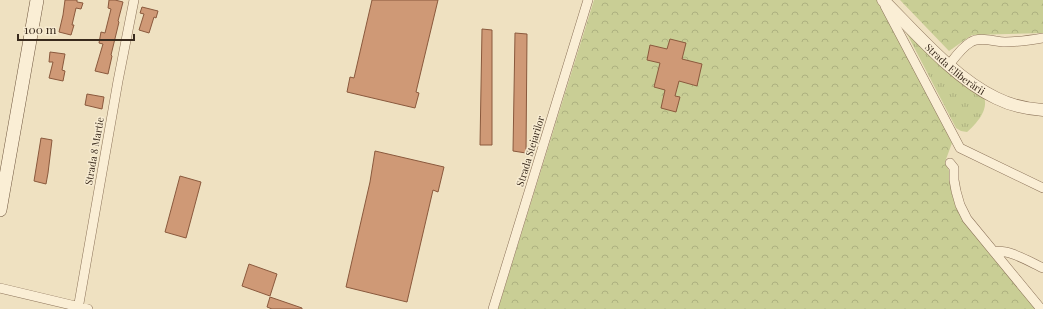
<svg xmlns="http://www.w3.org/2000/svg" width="1043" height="309" viewBox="0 0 1043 309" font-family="'Playfair Display',serif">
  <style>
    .grass { fill: url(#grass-tufts) }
    .forest { fill: url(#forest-crowns) }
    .building { fill: #cf9976; stroke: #8a593d }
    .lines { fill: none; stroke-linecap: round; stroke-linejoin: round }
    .minor-casing { stroke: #8a7158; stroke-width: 10 }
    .tertiary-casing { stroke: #8a7158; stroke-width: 13 }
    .secondary-casing { stroke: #6b523b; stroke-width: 14 }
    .minor { stroke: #faeed5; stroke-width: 9 }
    .tertiary { stroke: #faeed5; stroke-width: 12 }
    .secondary { stroke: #faeed5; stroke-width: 13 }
    .labels { text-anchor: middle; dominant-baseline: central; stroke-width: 3; stroke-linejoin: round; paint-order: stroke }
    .street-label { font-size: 10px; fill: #392a1d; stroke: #f7ebd1 }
  </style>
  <defs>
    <pattern id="grass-tufts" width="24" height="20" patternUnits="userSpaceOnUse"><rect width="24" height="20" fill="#c9ce95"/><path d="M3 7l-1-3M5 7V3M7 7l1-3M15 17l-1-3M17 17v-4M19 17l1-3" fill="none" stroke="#adb180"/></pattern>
    <pattern id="forest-crowns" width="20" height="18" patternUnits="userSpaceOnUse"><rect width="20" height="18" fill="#c9ce95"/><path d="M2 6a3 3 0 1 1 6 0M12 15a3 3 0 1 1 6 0" fill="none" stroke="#adb180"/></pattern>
  </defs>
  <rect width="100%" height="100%" fill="#efe1c1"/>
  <path class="grass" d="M905 30 984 97C989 110 976 124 967 132L961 131 956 128Z"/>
  <path class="forest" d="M594 0H877L952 143 945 162 950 173 953 194 1035 309H498Z
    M900 0H1043V33L972 35 949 51Z"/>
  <path class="building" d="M65 0H77V2L83 3 81 9 76 8 72 25H74L71 35 59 32 63 15Z
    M109 0H115L123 2 118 21 119 22 111 55 112 56 108 74 95 71 103 44 99 43 101 32 105 33 111 9 108 8Z
    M372 0H438L416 92 419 93 415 108 347 92 350 77 354 78Z
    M142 7 158 11 156 18 154 17 149 33 139 30 144 14 140 13Z
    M482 29 492 30V145H480Z
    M515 33 527 34 526 153 513 151Z
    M670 39 686 43 682 59 702 64 697 86 679 81 675 96 680 97 676 112 661 108 665 90 654 87 660 63 647 60 650 45 667 49Z
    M50 52 65 54 62 70 65 71 63 81 49 78 53 62H49Z
    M87 94 104 97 102 109 85 105Z
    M41 138 52 140 48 173 46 184 34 181Z
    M375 151 444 167 438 192 433 190 407 302 346 287 370 182Z
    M180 176 201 182 186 238 165 232Z
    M249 264 277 274 270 296 242 286Z
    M270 297 302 308V309H272L267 307Z"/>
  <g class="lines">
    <g class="minor-casing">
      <path id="minor" d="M885 6 960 148 1043 188
        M949 65C955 57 962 47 971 42 980 36 995 42 1005 42 1018 42 1031 40 1043 38
        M950 163 954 168V180L956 191 960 205 967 219 1041 309
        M994 252C1007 248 1030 262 1043 268
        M0 288 88 309
        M78 309 118 81 134 0
        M493 309 588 0"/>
    </g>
    <g class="tertiary-casing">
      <g id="tertiary">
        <path id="s1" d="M883 0C916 33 954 78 996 98 1010 105 1027 109 1043 110"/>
      </g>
    </g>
    <g class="secondary-casing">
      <path id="secondary" d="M0 210 37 0"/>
    </g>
    <use href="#minor" class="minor"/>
    <use href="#tertiary" class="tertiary"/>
    <use href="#secondary" class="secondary"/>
  </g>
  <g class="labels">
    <g class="street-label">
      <text stroke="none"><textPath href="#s1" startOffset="100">Strada Eliberării</textPath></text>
      <text transform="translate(94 151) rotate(-80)">Strada 8 Martie</text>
      <text transform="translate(530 151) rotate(-73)">Strada Stejarilor</text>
    </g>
  </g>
  <path d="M18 34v6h116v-6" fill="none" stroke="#392a1d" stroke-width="2"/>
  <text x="24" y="34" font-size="12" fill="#392a1d" stroke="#f7ebd1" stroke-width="3" paint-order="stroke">100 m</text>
</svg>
